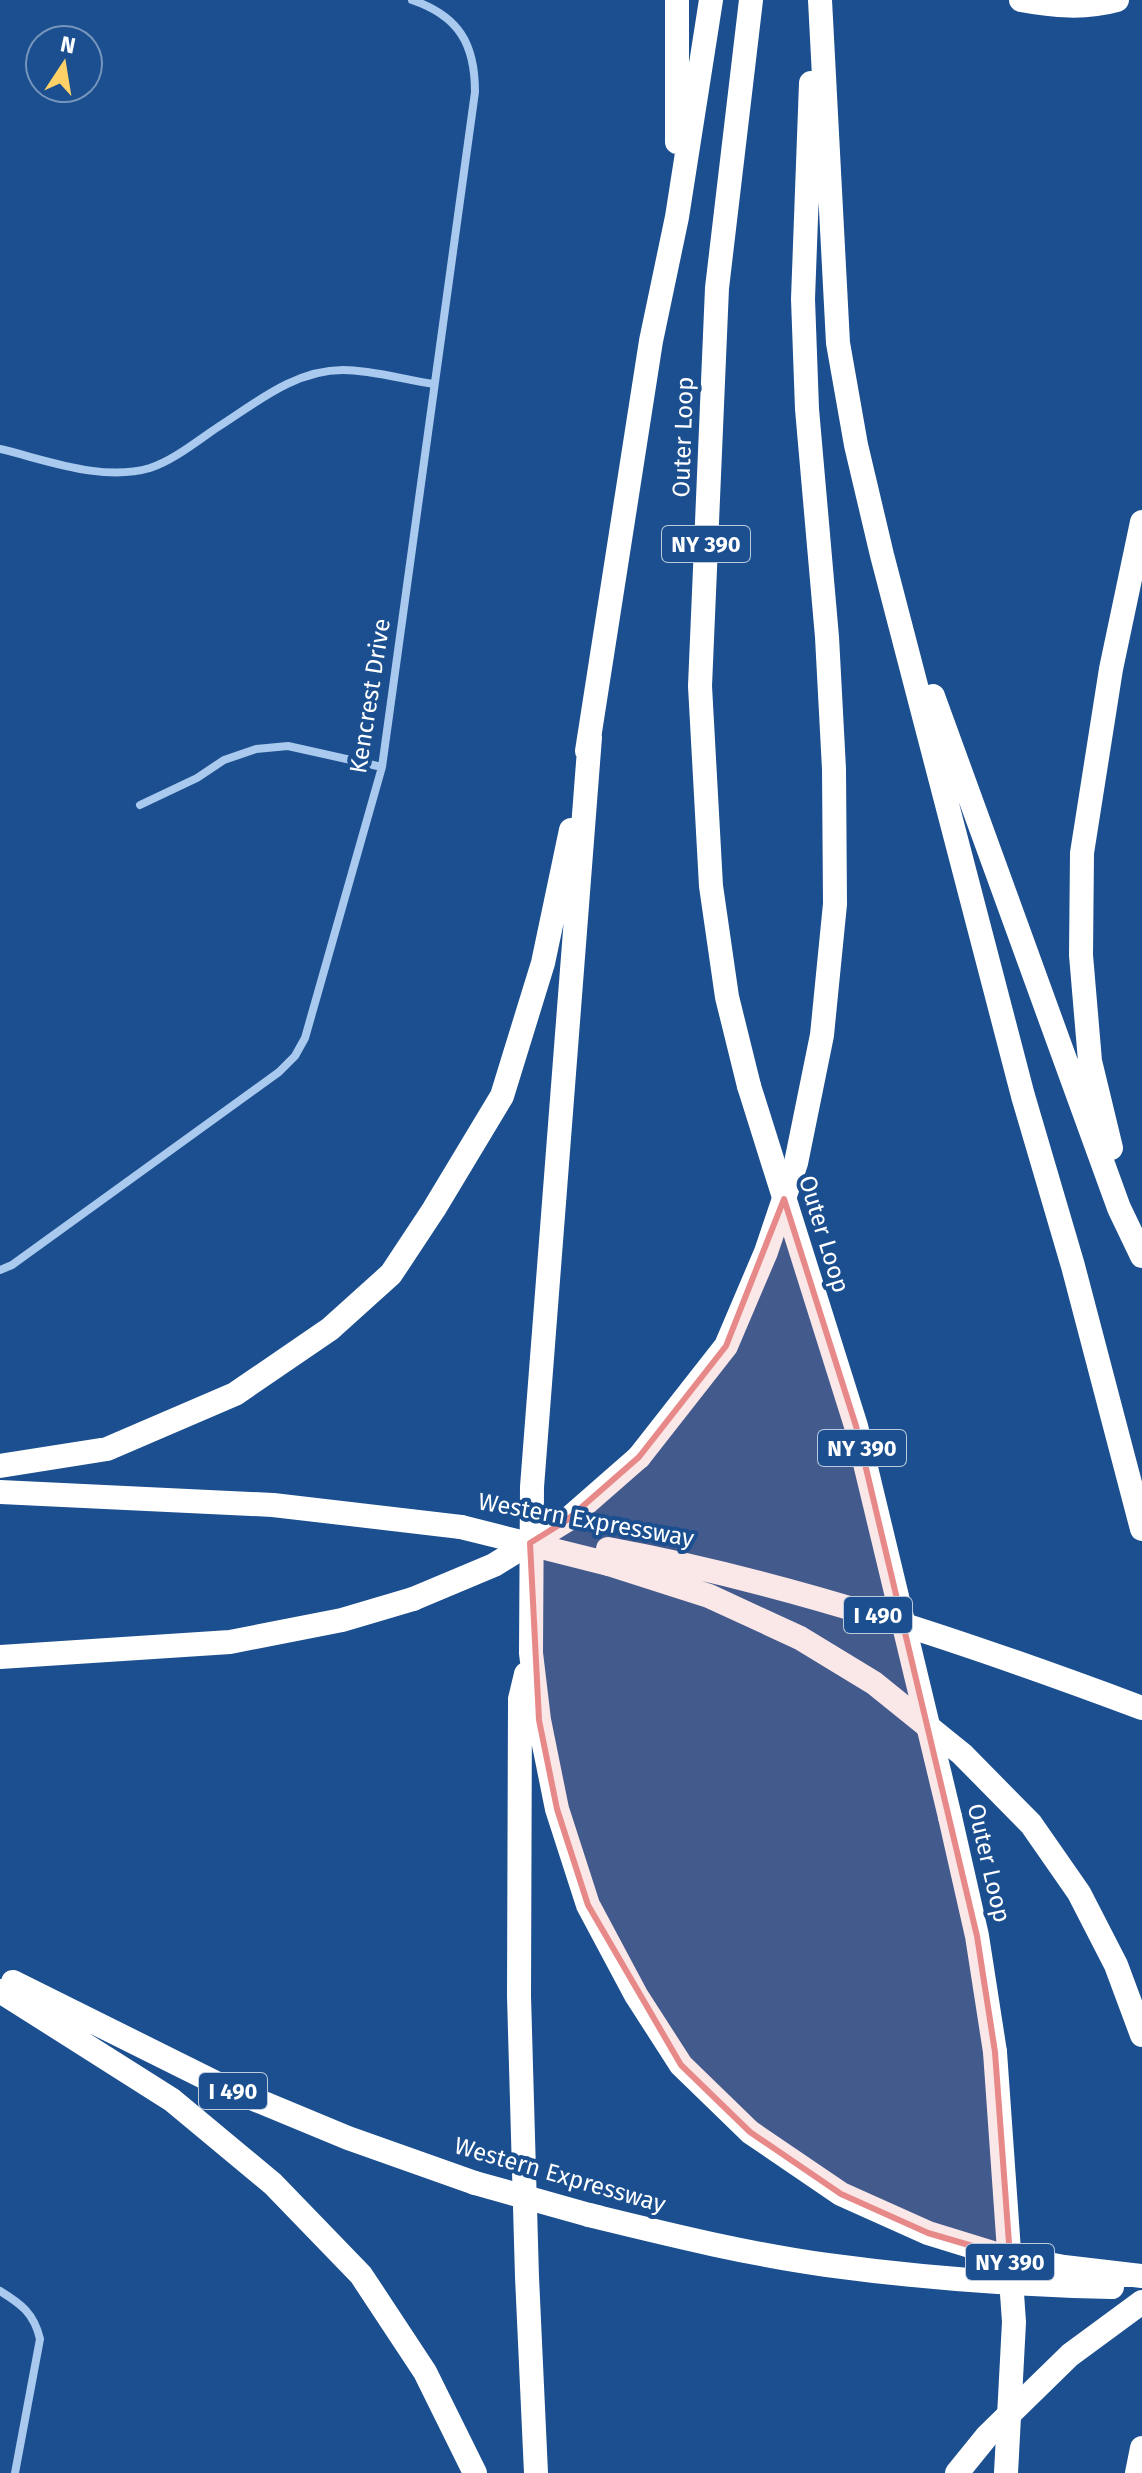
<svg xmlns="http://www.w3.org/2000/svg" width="1142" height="2473" viewBox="0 0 1142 2473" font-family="'Fira Sans',sans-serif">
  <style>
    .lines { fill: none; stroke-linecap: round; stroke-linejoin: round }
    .street { stroke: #a9c9ee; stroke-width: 8 }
    .highway { stroke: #fff; stroke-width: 24 }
    .highway-bridge { stroke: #fff; stroke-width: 24 }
    .marked { fill: #e88989; fill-opacity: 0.2; stroke: #e88989; stroke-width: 6; stroke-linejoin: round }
    .labels { text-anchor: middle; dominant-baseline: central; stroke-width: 8; stroke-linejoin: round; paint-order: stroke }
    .shield { fill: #1b4f8f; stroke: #bbcadd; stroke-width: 2 }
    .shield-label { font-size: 22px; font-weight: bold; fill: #fff }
    .street-label { font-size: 24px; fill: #fff; stroke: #1b4f8f }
  </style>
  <rect width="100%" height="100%" fill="#1b4f8f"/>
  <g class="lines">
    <path class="street" d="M0 449C47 460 102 482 150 468 174 460 197 441 218 427 257 402 295 370 343 370 373 370 405 380 434 384
      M140 805 197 778 224 760 256 749 288 746 382 767
      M0 1270 12 1265 279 1072 295 1056 305 1038 382 767 475 92C475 44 459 16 412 0
      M0 2291C21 2304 34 2313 40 2339L15 2473"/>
    <path class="highway" d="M677 0V142
      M820 0 838 343 856 445 882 555 1023 1096 1073 1266 1142 1529
      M1021 0C1053 6 1085 9 1117 0
      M933 696 1119 1208 1142 1256
      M590 737 532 1487 531 1653 539 1720 557 1809 588 1905 636 1995 681 2065 750 2132 841 2194 928 2233 996 2254 1064 2267 1142 2276
      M587 751 651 341 677 217 711 0
      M749 1086 727 997 711 886 700 686 717 288 751 0
      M1111 1148 1090 1061 1081 955 1082 853 1111 669 1142 522
      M639 1457 726 1346 766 1252 796 1163 822 1035 835 904 834 769 827 637 807 409 803 299 811 83
      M0 1466 107 1449 235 1394 330 1329 391 1274 434 1209 502 1096 543 963 571 830
      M0 1492 273 1505 461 1527
      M608 1549C792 1583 968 1643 1142 1708
      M609 1564 709 1596 800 1638 874 1683 962 1754 1031 1824 1079 1893 1116 1965 1142 2035
      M0 1657 230 1642 342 1620 413 1599
      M526 1674 520 1699 519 1996 527 2277 536 2473
      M950 1817 977 1936 995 2052
      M13 1982 220 2085 348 2138 475 2183
      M0 1991 172 2100 273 2184 361 2275 425 2372 475 2473
      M589 2215C667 2234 747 2254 827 2265 922 2278 1016 2285 1112 2287
      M957 2473 987 2436 1070 2355 1142 2302
      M1137 2473 1142 2448"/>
    <path class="highway-bridge" d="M749 1086 856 1426 950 1817
      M461 1527 609 1564
      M413 1599 494 1565 567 1520 639 1457
      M995 2052 1014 2322 1006 2473
      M475 2183 589 2215"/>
  </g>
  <path class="marked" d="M784 1199 856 1426 977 1936 995 2052 1010 2257 928 2233 841 2194 750 2132 681 2065 588 1905 557 1809 539 1720 530 1543 567 1520 639 1457 726 1346Z"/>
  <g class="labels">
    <g class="shield">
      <rect x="662" y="526" width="88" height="36" rx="6"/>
      <rect x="818" y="1430" width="88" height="36" rx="6"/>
      <rect x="844" y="1597" width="68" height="36" rx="6"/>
      <rect x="199" y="2073" width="68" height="36" rx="6"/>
      <rect x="966" y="2244" width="88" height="36" rx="6"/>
    </g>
    <g class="shield-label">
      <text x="706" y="544">NY 390</text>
      <text x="862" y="1448">NY 390</text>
      <text x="878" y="1615">I 490</text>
      <text x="233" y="2091">I 490</text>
      <text x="1010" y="2262">NY 390</text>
    </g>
    <g class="street-label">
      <text transform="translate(683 437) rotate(-88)">Outer Loop</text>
      <text transform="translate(370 696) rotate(-81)">Kencrest Drive</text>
      <text transform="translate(824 1234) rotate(73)">Outer Loop</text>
      <text transform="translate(586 1520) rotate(10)">Western Expressway</text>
      <text transform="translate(989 1863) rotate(77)">Outer Loop</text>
      <text transform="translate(560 2175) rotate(16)">Western Expressway</text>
    </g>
  </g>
  <g transform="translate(64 64) rotate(12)"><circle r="38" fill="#1b4f8f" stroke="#7695bc" stroke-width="2"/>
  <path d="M0-6L14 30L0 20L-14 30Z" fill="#ffd166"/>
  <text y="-12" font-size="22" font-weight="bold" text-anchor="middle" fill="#ffffff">N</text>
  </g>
</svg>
